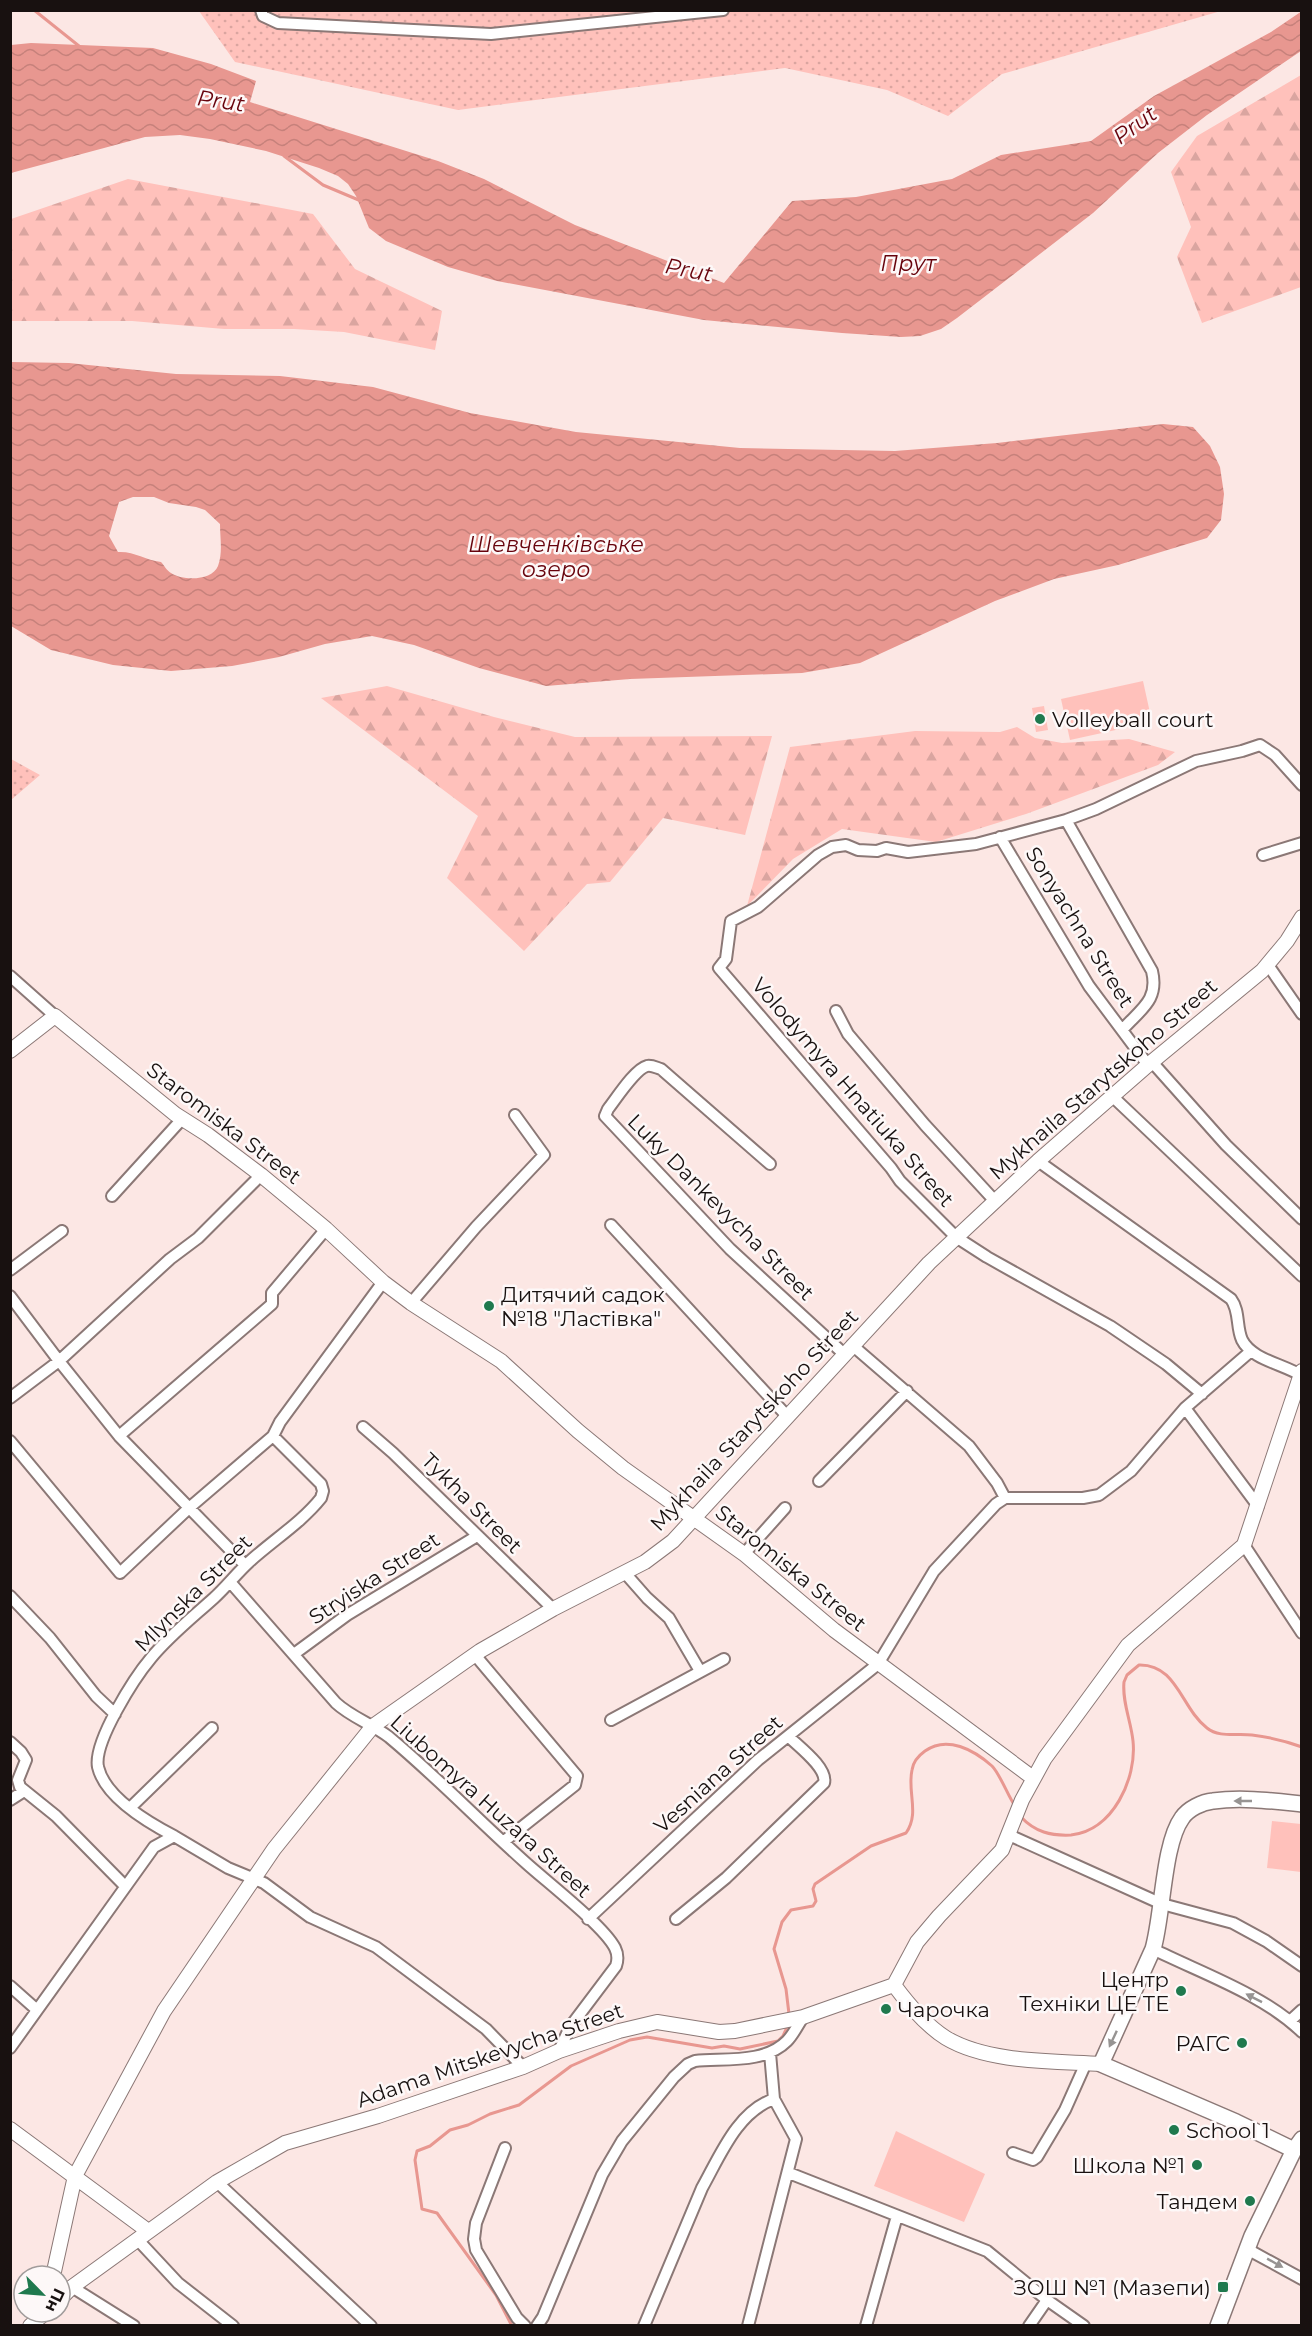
<svg xmlns="http://www.w3.org/2000/svg" width="1312" height="2336" viewBox="0 0 1312 2336" font-family="Montserrat,sans-serif">
  <style>
    .forest { fill: url(#forest-firs) }
    .park { fill: url(#park-dots) }
    .pitch { fill: #ffc1bb }
    .water { fill: url(#water-waves); fill-rule: evenodd }
    .lines { fill: none; stroke-linecap: round; stroke-linejoin: round }
    .stream { stroke: #e89790; stroke-width: 3 }
    .minor-casing { stroke: #8b7876; stroke-width: 14 }
    .tertiary-casing { stroke: #8b7876; stroke-width: 16 }
    .secondary-casing { stroke: #8b7876; stroke-width: 18 }
    .minor { stroke: #fff; stroke-width: 10 }
    .tertiary { stroke: #fff; stroke-width: 14 }
    .secondary { stroke: #fff; stroke-width: 15 }
    .oneway { fill: #979493 }
    .poi-dot { fill: #1f794e; stroke: #fdf8f8; stroke-width: 2 }
    .labels { text-anchor: middle; dominant-baseline: central; stroke-width: 5; stroke-linejoin: round; paint-order: stroke }
    .poi-label { font-size: 21px; fill: #181110; stroke: #fdf8f8; text-anchor: end }
    .street-label { font-size: 21px; fill: #181110; stroke: #fdf8f8 }
    .water-label { font-size: 22px; font-style: italic; fill: #67030c; stroke: #fdf8f8 }
  </style>
  <defs>
    <pattern id="forest-firs" width="22" height="20" patternUnits="userSpaceOnUse" patternTransform="scale(1.5)"><rect width="22" height="20" fill="#ffc1bb"/><path d="M5 1l3.5 6h-7zM16 11l3.5 6h-7z" fill="#daa5a0"/></pattern>
    <pattern id="park-dots" width="8" height="8" patternUnits="userSpaceOnUse" patternTransform="scale(1.5)"><rect width="8" height="8" fill="#ffc1bb"/><path d="M2 2h.1M6 6h.1" fill="none" stroke="#daa5a0" stroke-width="1.8" stroke-linecap="round"/></pattern>
    <pattern id="water-waves" width="16" height="10" patternUnits="userSpaceOnUse" patternTransform="scale(1.5)"><rect width="16" height="10" fill="#e89790"/><path d="M0 5q4-4 8 0t8 0" fill="none" stroke="#c6817b"/></pattern>
  </defs>
  <rect width="100%" height="100%" fill="#fce7e4"/>
  <path class="forest" d="M1301 75V287L1202 323 1177 257 1191 227 1171 172 1197 136Z
    M128 179 313 214 355 269 442 311 435 350 344 332 294 329H224L132 321H11V219Z
    M387 686 494 717 575 737 772 736 745 835 663 818 610 882 587 884 524 951 447 878 478 816 321 698Z
    M1017 727 1035 738 1062 743 1129 739 1175 752 1158 765 1026 814 936 842 842 829 793 859 747 906 790 747 915 731 1000 732Z"/>
  <path class="park" d="M199 11H1221L1002 74 948 116 887 90 785 68 458 110 235 62Z
    M11 759 40 775 11 800Z"/>
  <path class="pitch" d="M1143 681 1152 722 1070 740 1061 699Z
    M1044 706 1048 730 1036 732 1032 708Z
    M1272 1821 1301 1824V1872L1267 1868Z
    M896 2131 985 2174 964 2222 874 2186Z"/>
  <path class="water" d="M1302 11 1301 51 1207 115 1158 153 1093 213 957 318 941 329 920 336 901 337 842 333 704 320 497 281 448 267 386 241 369 228 356 196 348 184 338 176 319 168 266 151 210 139 180 135 145 137 11 173V45L31 43 153 48 211 64 256 81 250 102 438 161 484 179 575 225 724 283 792 201 856 197 952 179 1001 155 1091 141 1154 96 1271 32Z
    M11 362 69 363 176 374 280 376 373 387 470 413 576 432 740 448 895 451 997 443 1163 424 1193 427 1210 446 1220 467 1224 494 1221 520 1207 538 1118 565 1054 579 995 601 860 663 802 673 630 679 546 686 479 668 414 645 372 636 325 644 279 657 232 666 171 671 113 665 51 650 11 626ZM133 497H154L169 503 196 507 205 510 220 524C220 538 223 552 218 566 212 581 183 581 171 573 167 571 164 565 161 562 145 560 134 551 118 552L109 536 119 502Z"/>
  <g class="lines">
    <path class="stream" d="M34 10 79 46
      M284 156 323 185 361 201
      M1021 1817C1035 1832 1051 1836 1071 1835 1113 1831 1137 1778 1133 1741 1131 1721 1122 1702 1124 1682L1127 1675 1139 1665C1177 1664 1181 1708 1207 1728 1219 1738 1237 1733 1252 1735 1268 1737 1286 1741 1302 1747
      M789 2014 786 1989 774 1949 782 1922 791 1910 813 1906 816 1901 813 1889 815 1884 871 1846 906 1833C920 1813 907 1792 912 1770 913 1762 918 1756 925 1751 947 1735 974 1750 992 1766 1000 1774 1008 1796 1015 1806
      M512 2326 496 2295 437 2213 422 2209 415 2160 417 2151 430 2146 450 2130 468 2125 490 2114 519 2105 571 2066 630 2040 647 2037 712 2048 724 2046 740 2049 778 2041 783 2036 787 2027"/>
    <g class="minor-casing">
      <path id="minor" d="M261 10 263 16 278 23 491 34 723 10
        M1066 820 1152 971C1159 1000 1141 1009 1123 1029
        M1000 837 1089 986 1148 1065
        M1263 855 1302 843
        M1268 965 1302 1014
        M10 976 55 1016
        M836 1011 848 1034 925 1125 994 1200
        M1152 1062 1226 1145 1302 1219
        M1112 1096 1302 1276
        M1038 1161 1231 1299C1240 1311 1236 1327 1242 1340 1252 1360 1284 1364 1302 1376
        M770 1164 661 1069C657 1068 652 1065 647 1066 635 1069 616 1099 608 1109L605 1116 730 1249 844 1354
        M112 1196 182 1119
        M611 1225 787 1416
        M10 1270 62 1231
        M10 1296 59 1361 119 1436 245 1565
        M411 1303 476 1227 544 1155 515 1115
        M852 1345 969 1446 997 1483 1005 1498
        M1202 1394 1166 1364 1110 1326 987 1257 956 1237 900 1181 891 1168 719 968 726 959 731 921 758 907 818 855 832 847 846 845 858 850 877 851 886 848 908 852 976 844 1066 820 1096 809 1196 761 1242 751 1260 745 1275 755 1302 785
        M10 1398 59 1361 170 1259 198 1238 261 1175
        M1185 1408 1258 1506
        M363 1427 393 1453 553 1609
        M119 1436 272 1304V1293L326 1229
        M10 1441 120 1573 189 1508 273 1436
        M819 1481 907 1391
        M1244 1545 1302 1633
        M744 1554 785 1508
        M625 1573 647 1598 669 1618 700 1671
        M231 1583 336 1703C351 1717 372 1724 389 1737 437 1777 480 1822 526 1863 547 1882 604 1926 615 1948 618 1954 618 1960 616 1966L570 2027 559 2051
        M10 1596 50 1638 96 1696 115 1714
        M294 1654 347 1615 477 1536
        M475 1655 577 1776 575 1785 503 1842
        M611 1720 724 1659
        M10 1742 21 1752 26 1760 18 1780 20 1787 56 1816 125 1886
        M10 1800 24 1791
        M130 1808 212 1728
        M1009 1835 1162 1904 1233 1923 1266 1941 1302 1966
        M174 1836 228 1868 264 1883 310 1917 376 1947 486 2029 523 2067
        M588 1919 758 1760 878 1664 934 1571 996 1504 1005 1498H1083L1099 1495 1131 1471 1185 1408 1251 1351
        M676 1919 726 1878 824 1783C828 1768 798 1746 788 1736
        M1153 1949C1201 1973 1263 1994 1302 2032
        M10 1986 37 2010
        M1290 2021 1302 2010
        M10 2048 154 1847 174 1836C149 1823 105 1797 98 1767 93 1742 135 1677 151 1658 169 1636 193 1617 214 1598 227 1586 237 1573 249 1562 272 1541 302 1522 321 1498L323 1491 321 1484 273 1436 280 1422 383 1282
        M505 2148 476 2223 474 2239 476 2250 517 2318 525 2326
        M1013 2153 1033 2160 1037 2157 1065 2110 1086 2063
        M789 2173 987 2251 1047 2300 1084 2326
        M217 2182 371 2326
        M137 2239 178 2283 233 2326
        M1247 2249 1302 2279
        M72 2287 134 2326
        M537 2326 543 2317 602 2175 622 2141 674 2077 688 2064 695 2061C724 2058 764 2064 787 2041 793 2035 798 2025 803 2017
        M644 2326 702 2188C720 2156 737 2112 774 2099L770 2053
        M748 2326 796 2139 774 2099
        M866 2326 897 2216
        M1029 2326 1047 2300"/>
    </g>
    <g class="tertiary-casing">
      <path id="tertiary" d="M10 1051 55 1016 175 1114 208 1135 261 1175 326 1229 383 1282 411 1303 501 1361 578 1431 623 1468 744 1554 834 1630 1033 1778
        M894 1985 917 1942 939 1916 1002 1850 1022 1800 1045 1758 1128 1645 1244 1545 1302 1371
        M894 1985C908 2004 925 2025 946 2038 988 2063 1053 2061 1101 2064
        M10 2129 148 2231
        M53 2276 75 2176 164 2011 274 1849 373 1726 480 1651 553 1609 645 1562 673 1541 929 1263 1038 1161 1148 1065 1262 971 1287 941 1302 917
        M60 2299 72 2287 217 2182 285 2143 378 2116 523 2067 559 2051 619 2031 657 2022 719 2032 735 2031 803 2017 894 1985
        M30 2326 46 2312"/>
    </g>
    <g class="secondary-casing">
      <path id="secondary" d="M1294 2150 1236 2122 1101 2064 1153 1949C1163 1915 1163 1844 1182 1818 1188 1809 1202 1802 1213 1801 1242 1797 1273 1801 1302 1804
        M1218 2326 1252 2236 1294 2150 1302 2139"/>
    </g>
    <use href="#minor" class="minor"/>
    <use href="#tertiary" class="tertiary"/>
    <use href="#secondary" class="secondary"/>
  </g>
  <defs><path id="oneway-solid" d="M-6-.8H1V-3.2L6.5 0L1 3.2V.8H-6Z" transform="scale(1.5)"/></defs>
  <g class="oneway">
    <use href="#oneway-solid" transform="translate(1243 1801) rotate(-180)"/>
    <use href="#oneway-solid" transform="translate(1254 1998) rotate(-153)"/>
    <use href="#oneway-solid" transform="translate(1113 2039) rotate(115)"/>
    <use href="#oneway-solid" transform="translate(1275 2263) rotate(29)"/>
  </g>
  <g class="poi-dot">
    <circle cx="1040" cy="719" r="6"/>
    <circle cx="489" cy="1306" r="6"/>
    <circle cx="1181" cy="1991" r="6"/>
    <circle cx="886" cy="2009" r="6"/>
    <circle cx="1242" cy="2043" r="6"/>
    <circle cx="1174" cy="2130" r="6"/>
    <circle cx="1197" cy="2165" r="6"/>
    <circle cx="1250" cy="2201" r="6"/>
    <rect x="1217" y="2281" width="12" height="12" rx="3"/>
  </g>
  <g class="labels">
    <g class="poi-label">
      <text x="1052" y="719" text-anchor="start">Volleyball court</text>
      <text x="501" y="1294" text-anchor="start">Дитячий садок<tspan x="501" dy="24">№18 "Ластівка"</tspan></text>
      <text x="1169" y="1979">Центр<tspan x="1169" dy="24">Техніки ЦЕ ТЕ</tspan></text>
      <text x="898" y="2009" text-anchor="start">Чарочка</text>
      <text x="1230" y="2043">РАГС</text>
      <text x="1186" y="2130" text-anchor="start">School 1</text>
      <text x="1185" y="2165">Школа №1</text>
      <text x="1238" y="2201">Тандем</text>
      <text x="1211" y="2287">ЗОШ №1 (Мазепи)</text>
    </g>
    <g class="street-label">
      <text transform="translate(1080 927) rotate(58)">Sonyachna Street</text>
      <text transform="translate(1103 1079) rotate(-41)">Mykhaila Starytskoho Street</text>
      <text transform="translate(853 1092) rotate(49)">Volodymyra Hnatiuka Street</text>
      <text transform="translate(224 1123) rotate(37)">Staromiska Street</text>
      <text transform="translate(721 1207) rotate(45)">Luky Dankevycha Street</text>
      <text transform="translate(754 1420) rotate(-47)">Mykhaila Starytskoho Street</text>
      <text transform="translate(472 1503) rotate(45)">Tykha Street</text>
      <text transform="translate(791 1568) rotate(39)">Staromiska Street</text>
      <text transform="translate(374 1578) rotate(-33)">Stryiska Street</text>
      <text transform="translate(193 1593) rotate(-45)">Mlynska Street</text>
      <text transform="translate(718 1774) rotate(-42)">Vesniana Street</text>
      <text transform="translate(491 1806) rotate(42)">Liubomyra Huzara Street</text>
      <text transform="translate(490 2055) rotate(-19)">Adama Mitskevycha Street</text>
    </g>
    <g class="water-label">
      <text transform="translate(221 101) rotate(8)">Prut</text>
      <text transform="translate(1135 125) rotate(-36)">Prut</text>
      <text x="908" y="263">Прут</text>
      <text transform="translate(689 270) rotate(11)">Prut</text>
      <text x="556" y="544">Шевченківське<tspan x="556" dy="25">озеро</tspan></text>
    </g>
  </g>
  <rect width="1312" height="2336" fill="none" stroke="#181110" stroke-width="24"/>
  <g transform="translate(42 2294) rotate(115)"><circle r="28" fill="#fdf8f8" stroke="#a19c9b" stroke-width="1.5"/>
  <path d="M0-4.5L10 22L0 15L-10 22Z" fill="#1f794e"/>
  <text y="-9" font-size="16" font-weight="bold" text-anchor="middle" fill="#181110">Пн</text>
  </g>
</svg>
